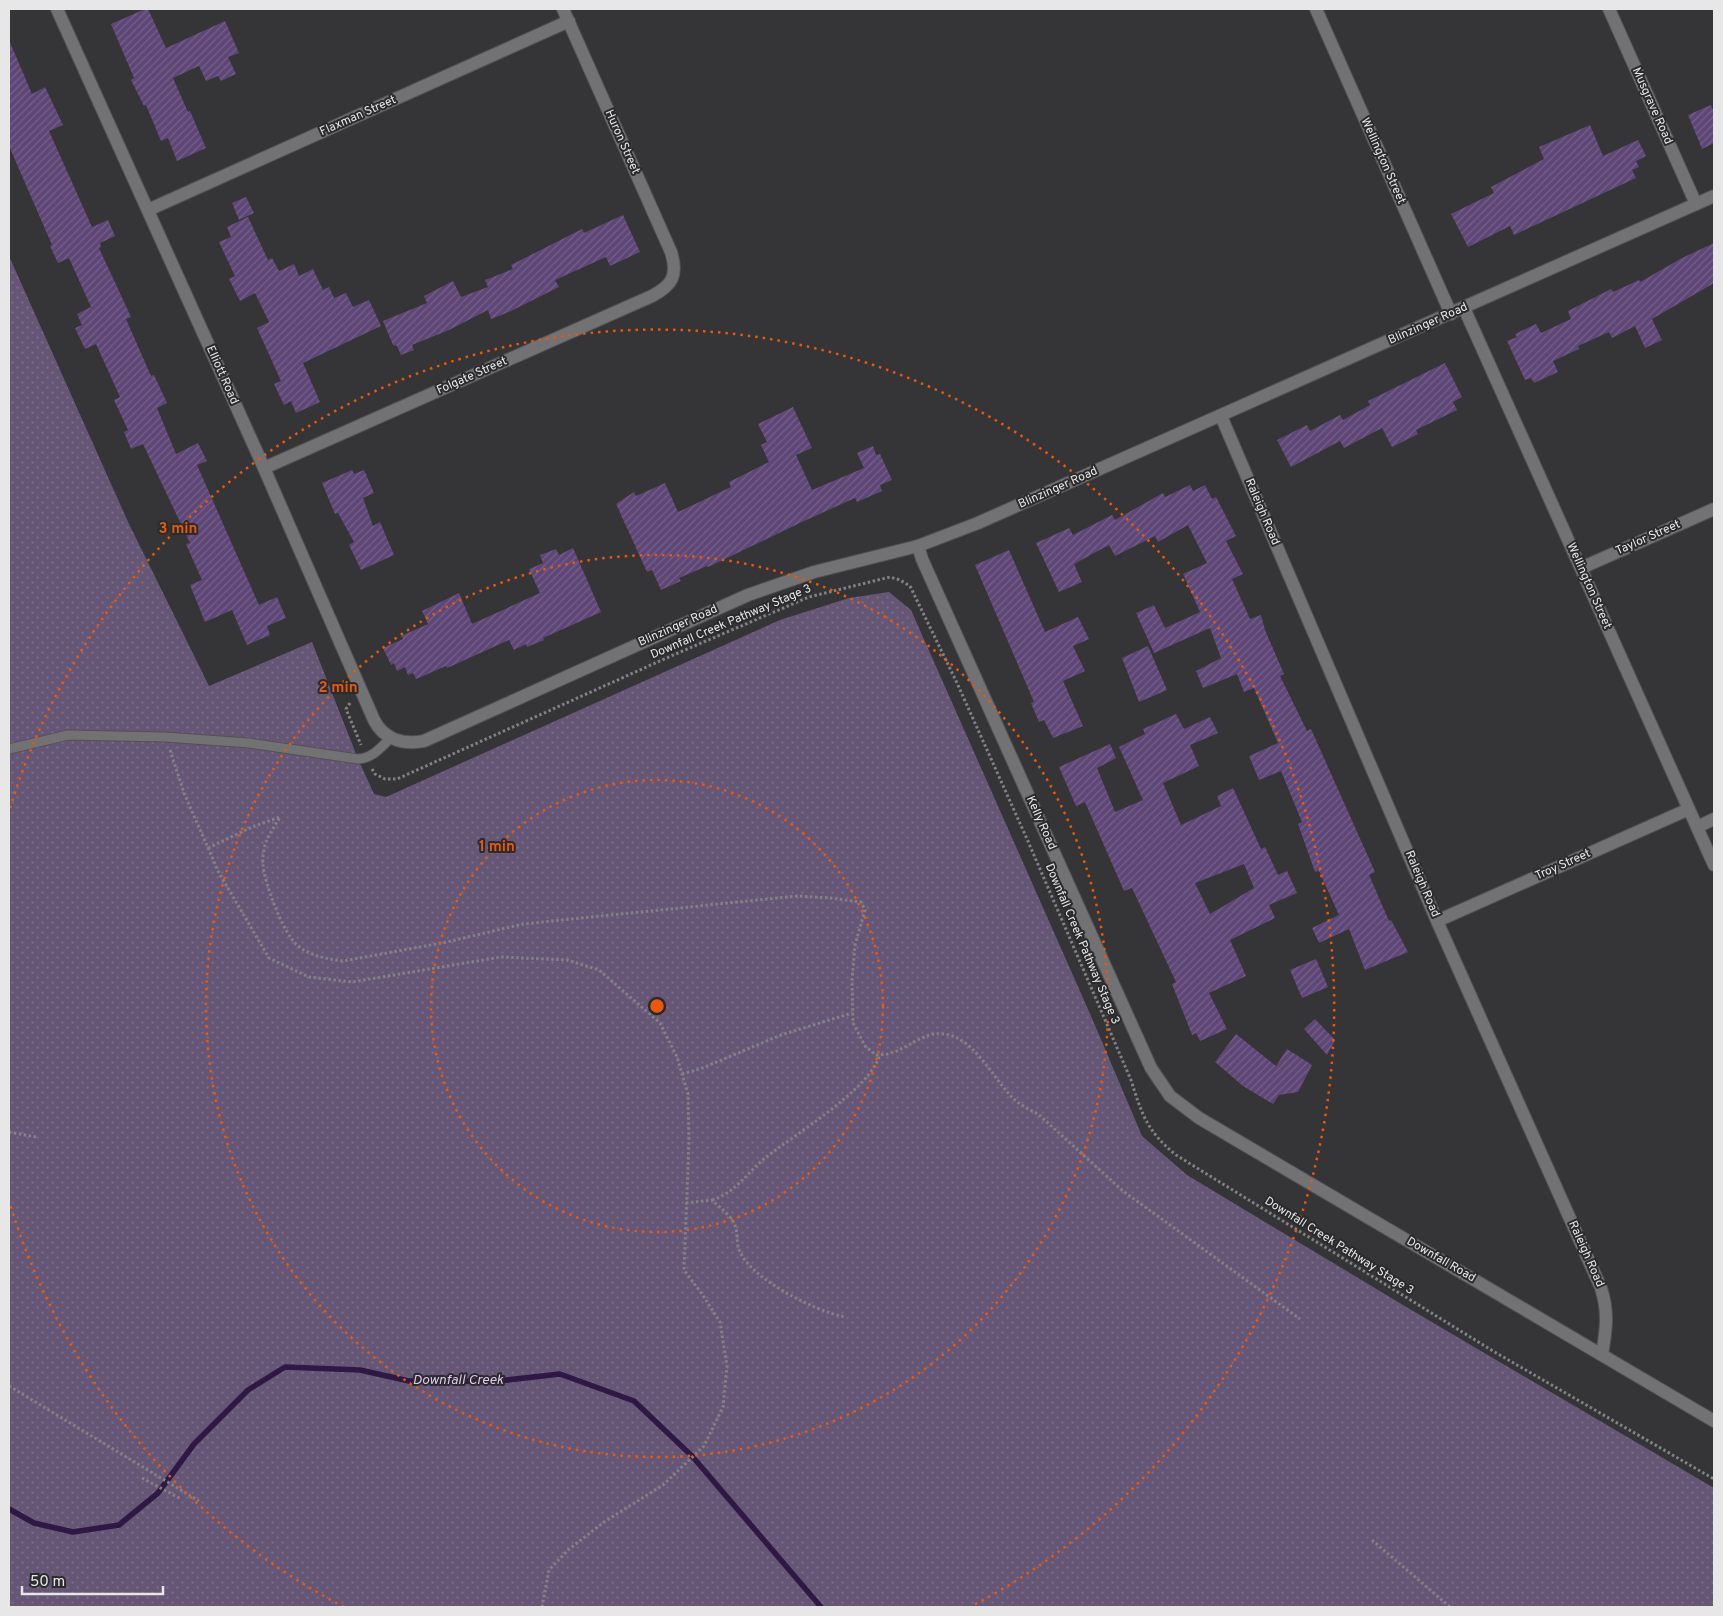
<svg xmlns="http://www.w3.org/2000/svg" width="1723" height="1616" viewBox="0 0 1723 1616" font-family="Overpass,sans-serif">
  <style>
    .grass { fill: url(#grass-dots) }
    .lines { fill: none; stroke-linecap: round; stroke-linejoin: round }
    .stream { stroke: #301844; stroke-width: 5.5 }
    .building { fill: url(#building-hatch); fill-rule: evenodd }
    .service-casing { stroke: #525153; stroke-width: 11 }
    .minor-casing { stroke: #525153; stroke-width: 14 }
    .tertiary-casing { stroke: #525153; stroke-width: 14 }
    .path { stroke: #828183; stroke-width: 3; stroke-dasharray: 2.5 2.5; stroke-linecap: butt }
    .service { stroke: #727173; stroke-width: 9 }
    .minor { stroke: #727173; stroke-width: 12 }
    .tertiary { stroke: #727173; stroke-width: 12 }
    .ring { fill: none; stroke: #e8590c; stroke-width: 2.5; stroke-dasharray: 2.5 5 }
    .labels { text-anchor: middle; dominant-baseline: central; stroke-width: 4; stroke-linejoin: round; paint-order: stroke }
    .street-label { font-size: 12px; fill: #e7e7e8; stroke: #2b2a2c }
    .water-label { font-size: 14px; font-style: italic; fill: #dcc7f5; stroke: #2b2a2c }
    .centre { fill: #e8590c; stroke: #2b2a2c; stroke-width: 2.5 }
    .ring-label { font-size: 15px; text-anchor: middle; font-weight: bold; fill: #e8590c; stroke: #2b2a2c; stroke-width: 4; stroke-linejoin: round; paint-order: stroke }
  </style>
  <defs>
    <pattern id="grass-dots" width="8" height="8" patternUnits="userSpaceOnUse" patternTransform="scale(1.25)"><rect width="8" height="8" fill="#665676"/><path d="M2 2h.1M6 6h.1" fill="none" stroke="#7c6e8a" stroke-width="1.8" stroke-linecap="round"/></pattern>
    <pattern id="building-hatch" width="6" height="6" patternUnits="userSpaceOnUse" patternTransform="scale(1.25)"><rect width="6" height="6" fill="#5e4676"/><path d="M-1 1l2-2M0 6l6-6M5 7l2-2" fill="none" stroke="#75618a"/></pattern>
  </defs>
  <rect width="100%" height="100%" fill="#353437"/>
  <path class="grass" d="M9 256 129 524 209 686 312 642 358 759 374 794 386 797 780 620 849 598 889 592 911 610 1091 1016 1142 1136 1187 1175 1408 1308 1714 1488V1607H9Z"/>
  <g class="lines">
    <path class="stream" d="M9 1509 34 1523 73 1532 119 1525 158 1493 194 1444 248 1390 285 1367 360 1370 409 1381 436 1380 489 1382 560 1374 634 1401 692 1456 821 1607"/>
  </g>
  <path class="building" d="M145 9H148L166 48 225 21 239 53 228 57 236 74 221 81 218 76 206 81 199 66 173 78 188 112 190 111 206 148 177 161 168 138 161 141 146 105 144 106 131 80 134 78 111 24Z
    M9 40 32 94 45 87 63 125 49 131 92 227 108 220 115 236 100 243 101 247 99 248 131 317 126 319 151 376 154 375 167 403 157 408 176 454 198 443 207 461 197 465 259 605 277 597 286 618 267 626 270 635 247 645 232 610 205 622 190 585 202 580 186 544 190 543 143 444 131 449 124 432 128 430 114 400 120 397 96 344 85 349 75 328 82 325 77 314 91 307 69 258 58 263 50 246 52 245 9 146Z
    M1711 105 1714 113V143L1702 149 1688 115Z
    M1590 125 1603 156 1638 140 1646 156 1636 161 1639 167 1632 170 1636 178 1514 235 1510 226 1468 247 1451 214 1494 193 1491 187 1544 159 1539 147Z
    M246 197 254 213 239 220 232 203Z
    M623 215 640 252 610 266 606 257 555 280 559 287 509 312 491 319 488 310 449 330 412 345 414 350 401 355 397 346 393 345 383 321 427 303 424 296 453 281 461 297 488 287 485 280 513 269 511 265 582 229 584 233Z
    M248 217 268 260 272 258 279 271 294 264 299 276 313 269 323 290 329 287 334 298 346 293 353 307 369 300 381 326 303 363 320 402 296 413 291 401 284 405 274 384 281 381 257 328 269 322 255 293 240 301 229 279 235 276 219 242 231 237 227 227Z
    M1714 243V283L1652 319 1662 340 1645 348 1635 326 1612 338 1609 332 1578 346 1579 349 1553 361 1558 372 1534 383 1531 378 1525 380 1507 341 1517 337 1515 334 1536 324 1541 333 1571 319 1568 311 1611 289 1613 292 1639 280 1640 282 1682 258Z
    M1445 363 1462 397 1453 402 1457 410 1416 430 1418 434 1392 447 1382 428 1344 448 1340 441 1291 467 1277 440 1307 425 1310 431 1340 415 1343 420 1370 405 1368 401Z
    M793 407 812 448 796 455 812 490 864 468 857 453 873 446 876 455 880 454 892 480 880 485 882 491 857 502 855 498 804 521 708 567 707 566 679 578 681 581 661 590 652 570 647 572 616 504 634 492 636 496 665 483 678 512 731 487 729 482 769 462 761 445 767 442 758 424Z
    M352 470 354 474 364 470 374 493 363 498 373 526 380 522 394 555 361 570 349 545 354 542 338 513 335 514 322 483Z
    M1190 485 1193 491 1205 485 1212 499 1216 497 1236 536 1226 541 1243 574 1232 579 1250 619 1261 615 1265 630 1284 674 1280 676 1307 731 1311 729 1375 872 1369 875 1389 921 1391 920 1408 952 1365 970 1349 929 1319 943 1312 928 1339 915 1319 871 1315 872 1298 824 1302 822 1281 771 1259 780 1249 756 1278 743 1254 688 1244 692 1237 674 1203 688 1196 671 1221 658 1210 628 1154 653 1136 613 1154 605 1165 628 1200 612 1183 574 1207 563 1188 525 1158 542 1155 536 1115 556 1109 545 1074 564 1082 582 1059 592 1036 543 1069 528 1073 535 1112 515 1115 520 1163 493 1165 497Z
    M573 548 601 612 543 638 544 640 527 647 526 644 514 650 509 640 447 668 446 666 416 679 413 673 408 675 405 667 397 671 394 663 391 665 383 648 403 639 401 636 428 624 422 611 459 593 472 624 540 593 529 569 543 563 540 555 556 549 559 555Z
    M1009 550 1045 632 1078 617 1089 639 1073 646 1085 671 1063 681 1083 726 1053 738 1044 720 1039 722 1031 703 1034 702 975 565Z
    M1148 646 1167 690 1139 702 1122 658Z
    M1176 714 1184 729 1210 717 1218 733 1190 745 1199 766 1163 783 1181 825 1221 806 1217 796 1233 788 1261 849 1265 847 1278 875 1287 871 1297 893 1269 905 1275 918 1230 940 1246 976 1209 993 1227 1029 1200 1041 1196 1033 1192 1035 1172 984 1176 982 1132 888 1124 891 1085 802 1076 806 1059 767 1110 744 1116 758 1097 768 1115 812 1143 800 1119 747 1145 734 1143 729ZM1244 864 1254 888 1210 914 1195 883Z
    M1316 959 1328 987 1302 998 1290 970Z
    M1315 1019 1335 1040 1327 1055 1304 1029Z
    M1236 1034 1276 1066 1287 1049 1312 1065 1298 1092 1279 1095 1273 1104 1243 1086 1215 1062Z"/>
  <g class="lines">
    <g class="service-casing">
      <path id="service" d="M9 749 68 735 165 737 249 743 358 759C373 758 380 748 391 738"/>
    </g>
    <g class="minor-casing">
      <path id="minor" d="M1316 9 1451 314
        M1609 9 1696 204
        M148 210 569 21
        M1464 308 1714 865
        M1221 416 1437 921 1601 1288C1609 1313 1606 1330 1602 1355
        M264 468 652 296C673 285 678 275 671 252L563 9
        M918 546 922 559 1151 1068 1170 1096 1199 1118 1714 1421
        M1581 568 1714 509
        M1697 827 1714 819
        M1437 921 1689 809"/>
    </g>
    <g class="tertiary-casing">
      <path id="tertiary" d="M57 9 264 468 374 720C384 740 404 745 424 741L748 595 814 572 918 546 978 523 1714 196"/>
    </g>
    <path class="path" d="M350 703 346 709 361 745
      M170 750 184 793 219 873 269 958 309 977 352 982 501 957 567 960 599 970 660 1023 677 1057 688 1094 689 1141 684 1270 702 1294 720 1322 727 1366 723 1407 704 1446 663 1485 604 1522 568 1550 549 1570 542 1607
      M372 769 375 774 385 779H397L671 656 809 597 890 577 900 580 910 586 957 683 1027 839 1131 1080C1142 1115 1147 1131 1176 1155L1493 1351 1714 1479
      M208 848 252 827 280 817C275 826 268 835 265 845 264 850 262 858 263 864 264 882 283 933 297 945 310 956 327 959 343 961L447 942 523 924 797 896 830 898 861 902 865 910 855 945 852 981 853 1023 865 1046 876 1055C881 1054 887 1055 891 1053 909 1048 924 1031 944 1034 973 1037 992 1076 1010 1095 1018 1104 1028 1109 1038 1114L1123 1191 1300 1319
      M682 1074 700 1069 781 1035 852 1013
      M9 1132 36 1137
      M712 1200C735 1193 747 1173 765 1158 794 1135 871 1089 880 1054
      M686 1203 712 1200C720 1208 734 1217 736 1229 738 1237 736 1244 740 1252 753 1280 815 1311 845 1317
      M9 1386 199 1501
      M142 1478 181 1499
      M1372 1540 1450 1607"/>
    <use href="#service" class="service"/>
    <use href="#minor" class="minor"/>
    <use href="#tertiary" class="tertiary"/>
  </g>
  <g class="ring">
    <circle cx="657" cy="1006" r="226"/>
    <circle cx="657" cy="1006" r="451"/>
    <path d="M344 1607A677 677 0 0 1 10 1204M10 808A677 677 0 1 1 970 1607"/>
  </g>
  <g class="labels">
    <g class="street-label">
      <text transform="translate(1652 106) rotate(66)">Musgrave Road</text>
      <text transform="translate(358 116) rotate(-24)">Flaxman Street</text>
      <text transform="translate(622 142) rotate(66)">Huron Street</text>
      <text transform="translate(1383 161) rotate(66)">Wellington Street</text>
      <text transform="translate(1428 324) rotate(-24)">Blinzinger Road</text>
      <text transform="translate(222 375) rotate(66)">Elliott Road</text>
      <text transform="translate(472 376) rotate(-24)">Folgate Street</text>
      <text transform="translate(1058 488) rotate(-24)">Blinzinger Road</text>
      <text transform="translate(1262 512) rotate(67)">Raleigh Road</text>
      <text transform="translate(1648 538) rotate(-24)">Taylor Street</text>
      <text transform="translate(1589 586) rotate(66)">Wellington Street</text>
      <text transform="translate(731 622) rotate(-23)">Downfall Creek Pathway Stage 3</text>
      <text transform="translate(678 626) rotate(-24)">Blinzinger Road</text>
      <text transform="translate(1041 823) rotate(66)">Kelly Road</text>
      <text transform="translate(1563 865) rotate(-24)">Troy Street</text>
      <text transform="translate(1422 884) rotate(67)">Raleigh Road</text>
      <text transform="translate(1082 944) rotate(67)">Downfall Creek Pathway Stage 3</text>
      <text transform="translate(1339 1246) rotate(32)">Downfall Creek Pathway Stage 3</text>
      <text transform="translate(1586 1254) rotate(66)">Raleigh Road</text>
      <text transform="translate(1441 1260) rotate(30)">Downfall Road</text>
    </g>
    <g class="water-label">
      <text x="458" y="1380">Downfall Creek</text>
    </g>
  </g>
  <circle cx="657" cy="1006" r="8" class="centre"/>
  <g class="ring-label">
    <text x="178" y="533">3 min</text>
    <text x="338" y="692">2 min</text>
    <text x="497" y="851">1 min</text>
  </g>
  <rect width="1723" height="1616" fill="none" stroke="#e7e7e8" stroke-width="20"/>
  <path d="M22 1586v8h141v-8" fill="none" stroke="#e7e7e8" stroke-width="2.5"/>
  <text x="30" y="1586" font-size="15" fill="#e7e7e8" stroke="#2b2a2c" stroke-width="4" paint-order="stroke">50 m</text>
</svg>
